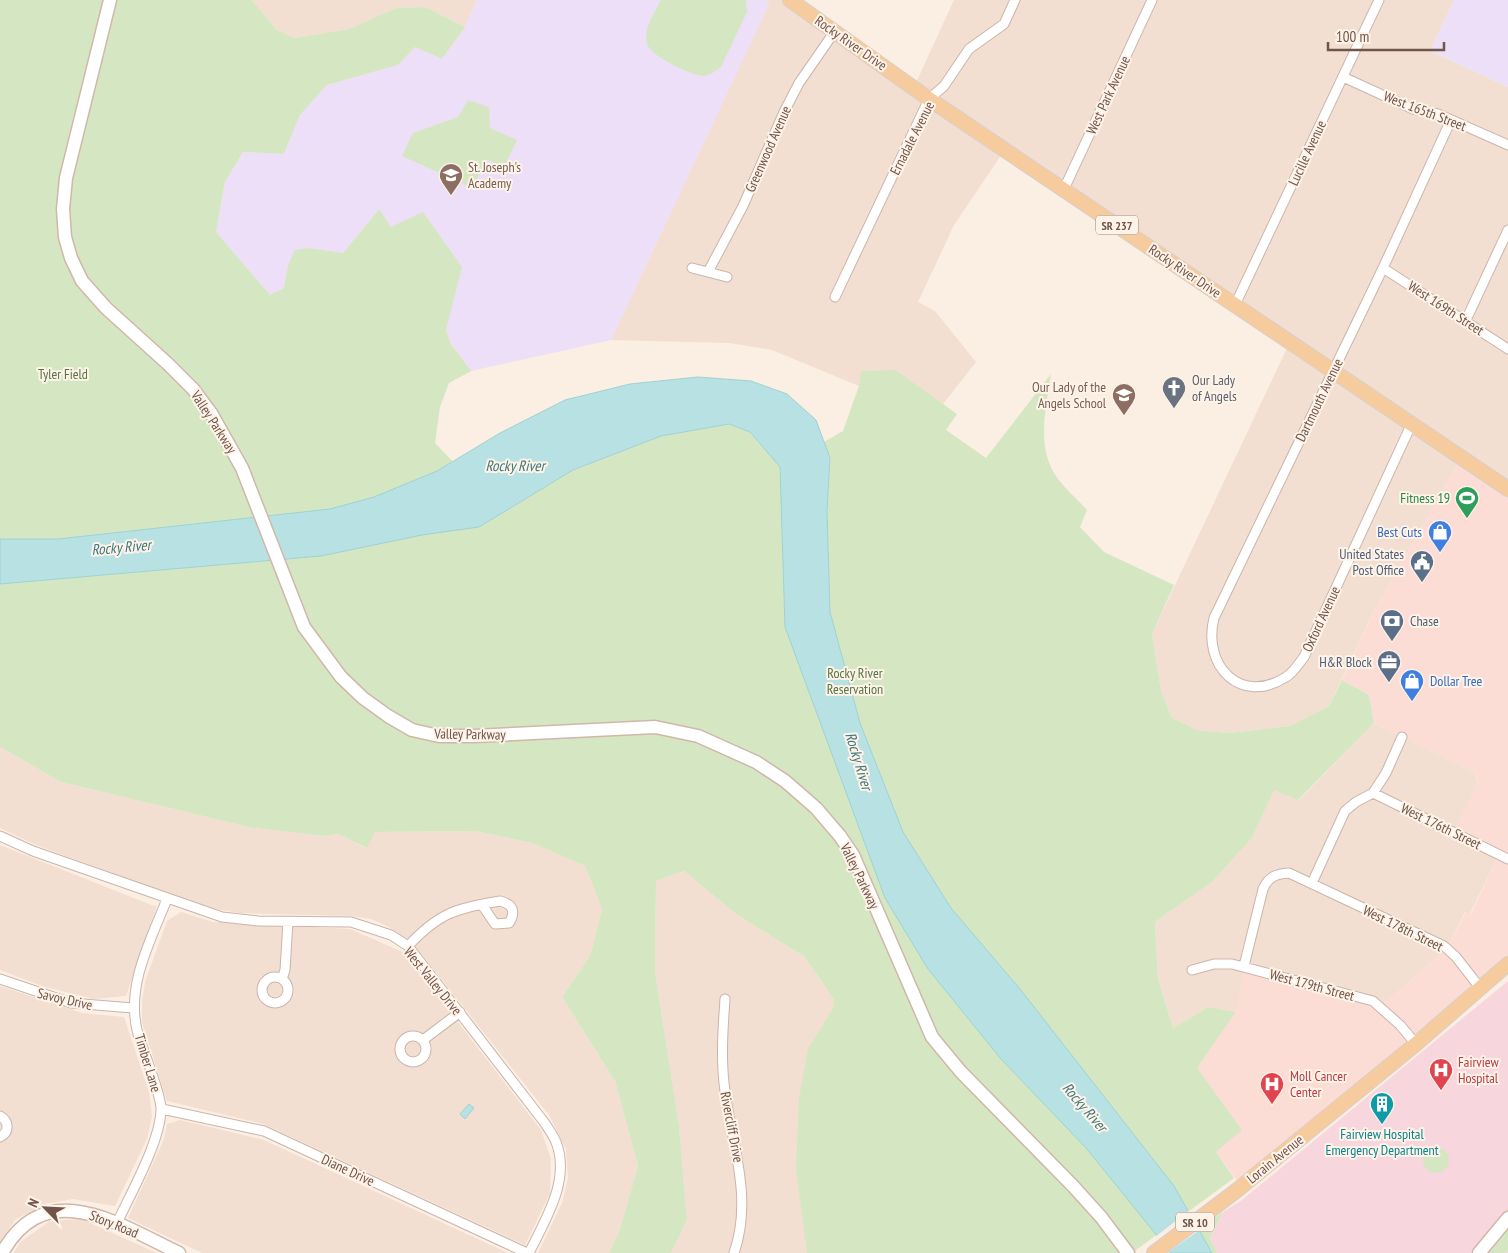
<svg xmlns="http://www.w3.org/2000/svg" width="1508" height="1253" viewBox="0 0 1508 1253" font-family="'PT Sans Narrow',sans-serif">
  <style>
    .residential { fill: #f2dfd1 }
    .commercial { fill: #fbddd6 }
    .education { fill: #ecdff7 }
    .medical { fill: #f8d6de }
    .green { fill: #d5e7c2 }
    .water { fill: #b8e1e3; stroke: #9fd2d4 }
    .pier { fill: #fbeee2 }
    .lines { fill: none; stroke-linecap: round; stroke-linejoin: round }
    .street-casing { stroke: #cbb5aa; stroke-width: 11 }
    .secondary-casing { stroke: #d0b7aa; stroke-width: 15 }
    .primary-casing { stroke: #d7cfcc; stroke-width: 16 }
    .street { stroke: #fff; stroke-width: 9 }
    .secondary { stroke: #fff; stroke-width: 12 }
    .primary { stroke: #f6cc9e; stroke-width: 14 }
    .labels { text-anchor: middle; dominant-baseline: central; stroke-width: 4; stroke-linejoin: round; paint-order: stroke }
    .shield { fill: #fef3e8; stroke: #9b8479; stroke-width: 1 }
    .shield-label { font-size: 12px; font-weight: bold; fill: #71544a }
    .street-label { font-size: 14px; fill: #71544a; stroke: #fef3e8 }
    .education-label { font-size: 14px; fill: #785e54; stroke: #fef3e8; text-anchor: start }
    .park-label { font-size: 14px; fill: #577642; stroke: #fef3e8 }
    .worship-label { font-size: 14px; fill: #5b616d; stroke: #fef3e8; text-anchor: start }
    .leisure-label { font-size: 14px; fill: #27864d; stroke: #fef3e8; text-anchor: end }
    .shop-label { font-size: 14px; fill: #366cbe; stroke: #fef3e8; text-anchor: end }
    .service-label { font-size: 14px; fill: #4e5e75; stroke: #fef3e8; text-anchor: end }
    .health-label { font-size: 14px; fill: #be3a42; stroke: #fef3e8; text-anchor: start }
    .culture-label { font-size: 14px; fill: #0d838f; stroke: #fef3e8 }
    .water-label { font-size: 15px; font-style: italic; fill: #42797c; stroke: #fef3e8 }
  </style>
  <rect width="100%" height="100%" fill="#fbeee2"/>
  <path class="residential" d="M252 0H477L465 27 426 7 396 8 348 29 295 38 277 30Z
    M767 0H784L1004 151 954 225 918 302 935 311 976 362 943 404 896 370 859 386 772 350 729 343 611 340 769 3Z
    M954 0H1454L1430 51 1508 87V485L915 85Z
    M1288 346 1459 462 1375 609 1329 706 1290 726 1229 733 1197 730 1172 718 1161 690 1152 634Z
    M1374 723 1475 773 1498 856 1470 914 1465 912 1448 947 1383 1005 1246 968 1236 1012 1208 1007 1173 1028 1158 979 1155 922 1212 882 1252 838 1274 789 1299 800Z
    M0 747 61 782 253 828 324 836 338 834 366 848 374 832 475 831 532 843 585 866 602 909 590 956 562 997 615 1081 638 1166 619 1232 609 1253H538L562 1203 568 1178 566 1149 549 1115 423 956 405 938 389 927 371 919 351 916 239 913 205 907 36 845 0 828Z
    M0 845 154 906 157 905 126 996 94 999 42 986 0 970Z
    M684 871 737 915 805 957 840 1009 826 1253H671L687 1220 679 1125 655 972 656 881Z
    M181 912 213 922 350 929 405 953 541 1130 551 1159 550 1193 525 1245 263 1124 167 1101 142 1022V1002L145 982 167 921Z
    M0 986 82 1013 124 1017 149 1092 152 1116 147 1139 115 1206 73 1199 45 1204 16 1219 0 1241Z
    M180 1120 264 1140 508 1253H202L128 1218 164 1139 167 1124Z
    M81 1219 157 1253H14L20 1242 50 1221Z"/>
  <path class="commercial" d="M1462 457 1508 489V858L1454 832 1478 781 1475 773 1374 723 1369 695 1342 680 1375 609Z
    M1498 856 1508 861V962L1240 1185 1216 1152 1197 1068 1236 1012 1246 968 1383 1005 1448 947 1466 912 1471 914Z"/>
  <path class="education" d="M477 0H767L770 2 611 340 471 371 451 344 435 301 379 209 343 253 309 248 288 265 284 288 270 295 216 232 225 182 243 152 284 154 300 115 327 85 398 65 415 47 442 59 465 27Z
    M1454 0H1508V87L1430 51Z"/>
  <path class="medical" d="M1508 981V1253H1217L1210 1238 1223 1212 1242 1200Z"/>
  <path class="green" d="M0 0H252L277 30 295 38 348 29 396 8 426 7 465 27 442 59 415 47 398 65 327 85 300 115 284 154 243 152 225 182 216 232 270 295 284 288 288 265 295 250 309 248 343 253 379 209 391 227 423 212 462 267 446 330 451 344 471 371 449 383 440 407 435 443 502 513 573 470 661 436 729 424 750 432 780 467 843 431 859 386 861 371 896 370 957 414 946 430 986 458 1051 374C1046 407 1036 447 1056 476 1064 488 1077 499 1087 510L1080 527 1104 552 1174 585 1152 634 1161 690 1172 718 1197 730 1229 733 1290 726 1329 706 1342 680 1369 695 1374 723 1298 800 1274 790 1252 838 1212 882 1155 922 1158 979 1173 1028 1208 1007 1236 1012 1197 1068 1242 1130 1216 1152 1234 1178 1132 1253H807L796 1169 799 1098 808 1049 833 1008 834 1000 805 957 737 915 684 871 656 881 655 972 679 1125 687 1220 671 1253H609L619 1232 638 1166 615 1081 562 997 590 956 602 909 585 866 532 843 475 831 375 832 367 848 338 834 324 836 253 828 61 782 0 747Z
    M661 0H746L747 12 721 67C715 71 711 75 704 76 692 76 650 56 647 44 643 29 654 13 661 0Z
    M468 100 489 107 490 128 517 140 504 167 486 159 473 188 402 156 413 133 458 117Z
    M1423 1160a13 13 0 1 1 26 0a13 13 0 1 1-26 0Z
    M1223 1212 1210 1238 1217 1253H1163Z
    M1508 1220V1249L1505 1253H1479Z"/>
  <path class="water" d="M698 377 751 381 787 394 816 420 830 458 827 511 830 612 860 723 903 832 951 908 1020 989 1174 1186 1212 1253H1171L1086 1148 1001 1059 928 969 885 898 785 627 780 467 750 432 729 424 661 436 573 470 479 527 422 535 321 556 0 584V539H58L330 509 374 497 437 471 500 433 565 400 630 384Z
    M469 1104 474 1108 465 1119 460 1114Z"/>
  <path class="pier" d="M1190 1210 1201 1229 1167 1253 1155 1237Z"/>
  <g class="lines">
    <g class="street-casing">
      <path id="street" d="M1343 77 1413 109 1438 114 1508 145
        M1064 189 1152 0
        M692 268 727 277
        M1383 268 1508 349
        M708 272 743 206 784 112 799 83 835 31
        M835 297 929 99 944 86 969 49 1004 24 1015 0
        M1235 305 1379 0
        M1466 320 1508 230
        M1412 423 1304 657C1299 663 1293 673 1286 677 1241 706 1202 666 1214 618L1383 268 1451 120
        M1373 793 1508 859
        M0 836 33 851 222 917 258 921 351 922 391 935 408 946 544 1122C548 1128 553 1135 556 1142 571 1180 545 1220 529 1253
        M1312 883 1345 811 1356 802 1373 793 1386 773 1402 737
        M408 946C439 913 456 908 500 901 513 904 516 912 509 923L495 924 482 905
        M1244 966 1263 889C1269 876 1276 874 1289 873L1444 946 1456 957 1481 989
        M1192 970 1214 964H1232L1373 1001 1400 1025 1416 1044
        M262 990a13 13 0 1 1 26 0a13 13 0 1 1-26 0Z
        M0 979 71 1003 133 1008
        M282 979 285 970 288 922
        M725 999C723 1027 721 1056 724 1083 730 1141 754 1195 734 1253
        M400 1049a13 13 0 1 1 26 0a13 13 0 1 1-26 0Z
        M423 1040 460 1012
        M162 1109 264 1131 527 1253
        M0 1116C9 1121 10 1132 0 1137
        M117 1223C131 1193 160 1142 161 1110 162 1097 143 1050 138 1034 125 987 150 942 167 899"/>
    </g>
    <g class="secondary-casing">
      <path id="secondary" d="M110 0 66 178 63 209 65 237 71 258 82 281 106 308 168 364 193 389 211 413 242 468 304 627 341 677 363 698 388 716 412 730 439 736H474L655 727 698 736 756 762 785 781 816 808 840 836 853 855 932 1037 961 1072 1073 1186 1101 1217 1128 1253
        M2 1253C46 1174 120 1225 179 1253
        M1479 1253 1508 1218"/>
    </g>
    <g class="primary-casing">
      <path id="primary" d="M790 0 929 99 1508 489
        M1154 1253 1236 1191 1416 1044 1508 964"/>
    </g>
    <use href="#street" class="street"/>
    <use href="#secondary" class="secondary"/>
    <use href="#primary" class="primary"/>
  </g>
  <defs>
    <g id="school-pin" transform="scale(1.25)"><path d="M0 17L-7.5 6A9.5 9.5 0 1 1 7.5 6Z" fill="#8d6e63" stroke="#fef3e8"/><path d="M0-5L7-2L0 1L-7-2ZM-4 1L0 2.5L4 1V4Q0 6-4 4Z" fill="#fff"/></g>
    <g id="church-pin" transform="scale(1.25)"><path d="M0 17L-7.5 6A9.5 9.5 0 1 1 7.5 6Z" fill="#6b7280" stroke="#fef3e8"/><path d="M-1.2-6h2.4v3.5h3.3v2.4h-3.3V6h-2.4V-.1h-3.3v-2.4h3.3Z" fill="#fff"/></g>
    <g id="stadium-pin" transform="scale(1.25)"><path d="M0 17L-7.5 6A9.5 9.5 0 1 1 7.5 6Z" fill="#2e9e5b" stroke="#fef3e8"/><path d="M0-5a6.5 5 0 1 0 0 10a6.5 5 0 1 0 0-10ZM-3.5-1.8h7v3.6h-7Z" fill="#fff"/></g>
    <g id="shop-pin" transform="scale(1.25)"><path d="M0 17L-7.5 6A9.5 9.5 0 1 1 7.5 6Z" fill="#3f7fe0" stroke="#fef3e8"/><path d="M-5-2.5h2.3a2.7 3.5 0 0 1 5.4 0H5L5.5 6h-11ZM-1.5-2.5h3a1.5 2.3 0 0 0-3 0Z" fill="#fff"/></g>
    <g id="civic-pin" transform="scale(1.25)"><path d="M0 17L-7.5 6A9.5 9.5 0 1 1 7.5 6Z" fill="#5c6f8a" stroke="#fef3e8"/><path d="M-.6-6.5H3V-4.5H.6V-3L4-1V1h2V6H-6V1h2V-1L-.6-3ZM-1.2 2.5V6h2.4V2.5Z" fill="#fff"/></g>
    <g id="bank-pin" transform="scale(1.25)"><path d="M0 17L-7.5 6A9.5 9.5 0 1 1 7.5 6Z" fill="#5c6f8a" stroke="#fef3e8"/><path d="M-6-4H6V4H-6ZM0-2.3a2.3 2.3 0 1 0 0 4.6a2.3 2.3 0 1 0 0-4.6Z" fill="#fff"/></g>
    <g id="office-pin" transform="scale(1.25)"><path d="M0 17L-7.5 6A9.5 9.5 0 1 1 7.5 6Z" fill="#5c6f8a" stroke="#fef3e8"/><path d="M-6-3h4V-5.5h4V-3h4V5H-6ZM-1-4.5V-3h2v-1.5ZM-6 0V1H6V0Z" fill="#fff"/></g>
    <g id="hospital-pin" transform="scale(1.25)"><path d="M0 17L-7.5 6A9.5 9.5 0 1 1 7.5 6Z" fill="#e0444e" stroke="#fef3e8"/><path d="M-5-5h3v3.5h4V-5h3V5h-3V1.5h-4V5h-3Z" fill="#fff"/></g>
    <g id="building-pin" transform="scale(1.25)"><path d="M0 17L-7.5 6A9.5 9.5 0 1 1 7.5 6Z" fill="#0f9aa8" stroke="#fef3e8"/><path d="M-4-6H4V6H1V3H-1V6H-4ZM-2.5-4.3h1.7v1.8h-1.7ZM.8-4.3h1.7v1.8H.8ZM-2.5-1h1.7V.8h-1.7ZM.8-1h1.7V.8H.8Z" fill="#fff"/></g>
  </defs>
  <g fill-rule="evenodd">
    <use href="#school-pin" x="451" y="175"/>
    <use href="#church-pin" x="1174" y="388"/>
    <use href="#school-pin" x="1124" y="395"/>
    <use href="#stadium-pin" x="1467" y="498"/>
    <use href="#shop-pin" x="1440" y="532"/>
    <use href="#civic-pin" x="1422" y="562"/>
    <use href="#bank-pin" x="1392" y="621"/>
    <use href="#office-pin" x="1389" y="662"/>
    <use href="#shop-pin" x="1412" y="681"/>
    <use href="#hospital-pin" x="1441" y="1070"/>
    <use href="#hospital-pin" x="1272" y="1084"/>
    <use href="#building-pin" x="1382" y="1104"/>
  </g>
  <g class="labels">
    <g class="shield">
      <rect x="1096" y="215.5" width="42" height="19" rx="4"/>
      <rect x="1176" y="1212.5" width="38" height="19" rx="4"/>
    </g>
    <g class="shield-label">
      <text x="1117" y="225">SR 237</text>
      <text x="1195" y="1222">SR 10</text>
    </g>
    <g class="street-label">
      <text transform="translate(851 43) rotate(35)">Rocky River Drive</text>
      <text transform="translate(1108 95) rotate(-65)">West Park Avenue</text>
      <text transform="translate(1425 111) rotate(21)">West 165th Street</text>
      <text transform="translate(912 138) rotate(-63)">Ernadale Avenue</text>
      <text transform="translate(768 149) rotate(-66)">Greenwood Avenue</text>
      <text transform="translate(1307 153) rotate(-65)">Lucille Avenue</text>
      <text transform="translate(1185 271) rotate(34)">Rocky River Drive</text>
      <text transform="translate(1446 308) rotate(33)">West 169th Street</text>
      <text transform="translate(1319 400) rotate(-64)">Dartmouth Avenue</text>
      <text transform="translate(214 422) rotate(57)">Valley Parkway</text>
      <text transform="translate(1321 619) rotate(-65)">Oxford Avenue</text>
      <text transform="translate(470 734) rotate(1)">Valley Parkway</text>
      <text transform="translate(1441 826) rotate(26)">West 176th Street</text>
      <text transform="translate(860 876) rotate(64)">Valley Parkway</text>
      <text transform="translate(1403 928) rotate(26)">West 178th Street</text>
      <text transform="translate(433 981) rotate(51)">West Valley Drive</text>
      <text transform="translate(1312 985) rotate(15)">West 179th Street</text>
      <text transform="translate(65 999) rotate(13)">Savoy Drive</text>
      <text transform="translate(148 1063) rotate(73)">Timber Lane</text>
      <text transform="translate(732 1127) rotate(79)">Rivercliff Drive</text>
      <text transform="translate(1275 1159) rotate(-39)">Lorain Avenue</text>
      <text transform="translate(348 1170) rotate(25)">Diane Drive</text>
      <text transform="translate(114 1224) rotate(22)">Story Road</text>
    </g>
    <g class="education-label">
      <text x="468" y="167">St. Joseph's<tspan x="468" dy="16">Academy</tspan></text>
      <text x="1106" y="387" text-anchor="end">Our Lady of the<tspan x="1106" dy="16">Angels School</tspan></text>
    </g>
    <g class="park-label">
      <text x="63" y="374">Tyler Field</text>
      <text x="855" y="673">Rocky River<tspan x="855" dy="16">Reservation</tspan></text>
    </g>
    <g class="worship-label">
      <text x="1192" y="380">Our Lady<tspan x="1192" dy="16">of Angels</tspan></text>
    </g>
    <g class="leisure-label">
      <text x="1450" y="498">Fitness 19</text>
    </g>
    <g class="shop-label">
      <text x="1422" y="532">Best Cuts</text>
      <text x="1430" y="681" text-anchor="start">Dollar Tree</text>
    </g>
    <g class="service-label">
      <text x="1404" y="554">United States<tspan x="1404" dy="16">Post Office</tspan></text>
      <text x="1410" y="621" text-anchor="start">Chase</text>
      <text x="1372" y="662">H&amp;R Block</text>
    </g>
    <g class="health-label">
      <text x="1458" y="1062">Fairview<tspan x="1458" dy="16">Hospital</tspan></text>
      <text x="1290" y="1076">Moll Cancer<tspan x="1290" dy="16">Center</tspan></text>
    </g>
    <g class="culture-label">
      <text x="1382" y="1134">Fairview Hospital<tspan x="1382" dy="16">Emergency Department</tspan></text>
    </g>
    <g class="water-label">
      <text x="515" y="465">Rocky River</text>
      <text transform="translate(121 547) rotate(-5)">Rocky River</text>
      <text transform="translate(859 761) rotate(73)">Rocky River</text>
      <text transform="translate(1085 1107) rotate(49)">Rocky River</text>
    </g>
  </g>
  <g transform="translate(45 1208) rotate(294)" stroke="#fef3e8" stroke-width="4" paint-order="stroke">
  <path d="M0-4L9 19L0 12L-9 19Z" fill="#71544a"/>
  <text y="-8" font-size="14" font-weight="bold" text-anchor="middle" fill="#71544a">N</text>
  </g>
  <path d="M1328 42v8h116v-8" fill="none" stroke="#71544a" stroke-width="2.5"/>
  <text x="1336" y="42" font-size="15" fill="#71544a" stroke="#fef3e8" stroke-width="4" paint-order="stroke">100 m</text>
</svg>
